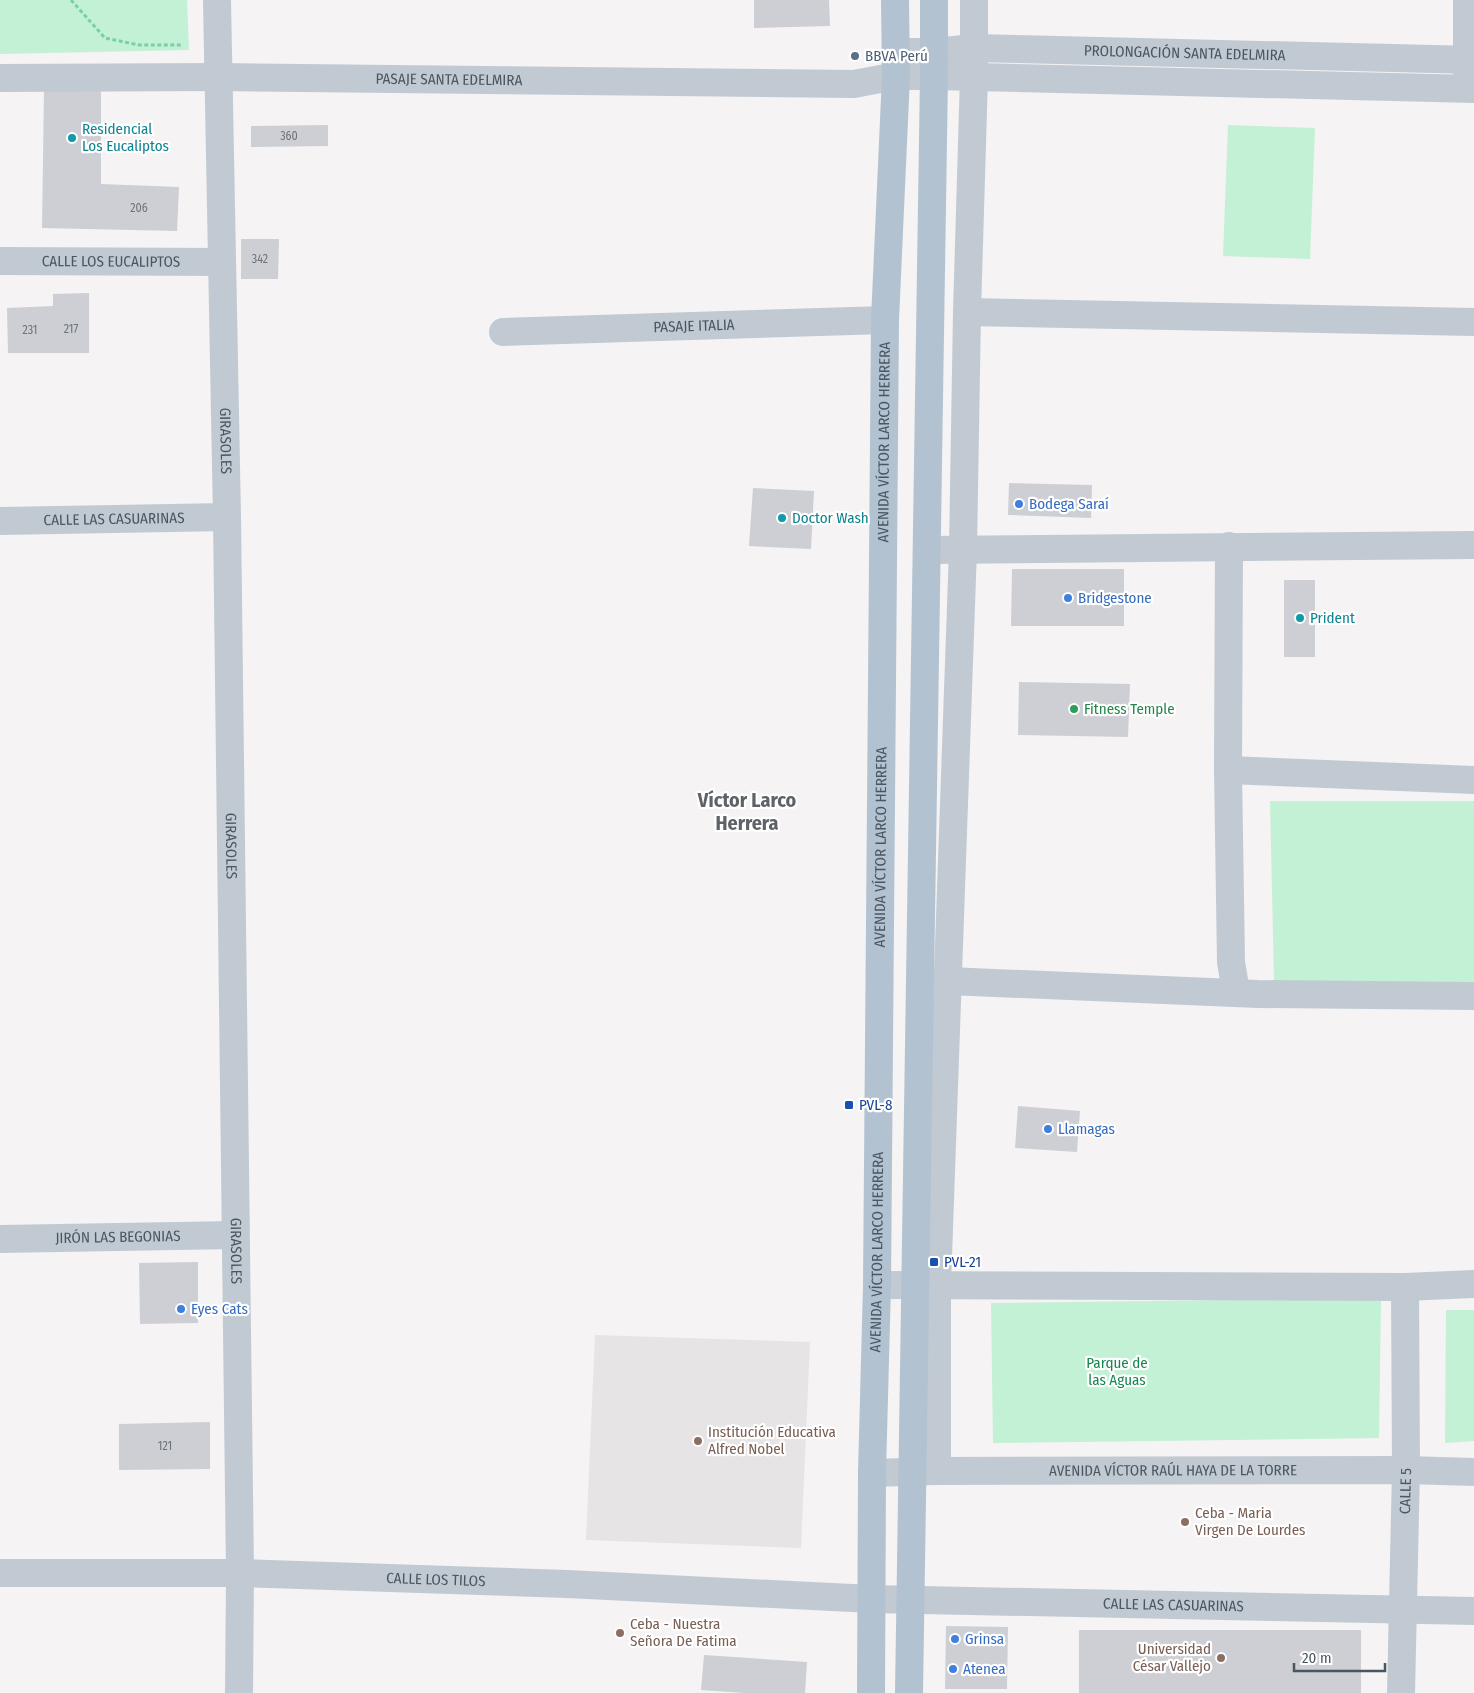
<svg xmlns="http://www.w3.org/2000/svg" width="1474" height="1693" viewBox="0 0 1474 1693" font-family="'Fira Sans Condensed',sans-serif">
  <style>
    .education { fill: #e6e4e5 }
    .green { fill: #c3f1d5 }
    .building { fill: #cdcfd5 }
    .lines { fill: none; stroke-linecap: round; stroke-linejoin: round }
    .path { stroke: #7ad0a6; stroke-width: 3; stroke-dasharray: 4 2.5; stroke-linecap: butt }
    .minor { stroke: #c1cad2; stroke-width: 28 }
    .major { stroke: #b3c2d1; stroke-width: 28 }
    .service-dot { fill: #5c6f8a; stroke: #fff; stroke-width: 2 }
    .culture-dot { fill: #0f9aa8; stroke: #fff; stroke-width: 2 }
    .shop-dot { fill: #3f7fe0; stroke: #fff; stroke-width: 2 }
    .leisure-dot { fill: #2e9e5b; stroke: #fff; stroke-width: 2 }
    .transit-dot { fill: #1a4fb4; stroke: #fff; stroke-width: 2 }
    .education-dot { fill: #8d6e63; stroke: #fff; stroke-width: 2 }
    .labels { text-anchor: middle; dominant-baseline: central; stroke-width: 4.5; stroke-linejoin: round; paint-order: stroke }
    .number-label { font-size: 12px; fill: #6b747e }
    .street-label { font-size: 15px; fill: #4a5661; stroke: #fff }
    .service-label { font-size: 15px; fill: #4e5e75; stroke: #fff; text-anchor: start }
    .culture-label { font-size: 15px; fill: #0d838f; stroke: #fff; text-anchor: start }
    .shop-label { font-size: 15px; fill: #366cbe; stroke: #fff; text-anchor: start }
    .leisure-label { font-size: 15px; fill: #27864d; stroke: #fff; text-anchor: start }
    .transit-label { font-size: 15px; fill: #164399; stroke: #fff; text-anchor: start }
    .park-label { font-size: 15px; fill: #17864f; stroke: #fff }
    .education-label { font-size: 15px; fill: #785e54; stroke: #fff; text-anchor: start }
    .district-label { font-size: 20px; font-weight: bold; fill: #5f6368; stroke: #fff }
  </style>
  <rect width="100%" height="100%" fill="#f5f3f3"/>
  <path class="education" d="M595 1335 810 1342 801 1548 586 1540Z"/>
  <path class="green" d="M0 0H187L189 50 0 54Z
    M1228 125 1315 128 1310 259 1223 256Z
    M1270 801H1474V983L1274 981Z
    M1381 1298 1379 1438 993 1443 991 1303Z
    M1446 1310H1474V1441L1445 1443Z"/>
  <path class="building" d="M754 0H829L830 26 754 28Z
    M44 90 101 91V184L179 187 177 231 42 228Z
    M328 125V146L251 147V126Z
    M241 239H279L278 279H241Z
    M89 293V353H8L7 308 53 306V294Z
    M1009 483 1092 485 1091 518 1008 515Z
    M753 488 814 491 811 549 749 546Z
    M1012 569H1124V626H1011Z
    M1284 580H1315V657H1284Z
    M1019 682 1130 684 1128 737 1018 735Z
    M1018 1106 1080 1111 1077 1152 1015 1148Z
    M198 1262V1323L140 1324 139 1263Z
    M210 1422V1469L119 1470V1424Z
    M946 1626 1008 1627 1007 1689H945Z
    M1079 1630H1361V1693H1079Z
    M704 1655 807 1662 805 1693H745L701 1690Z"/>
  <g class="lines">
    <path class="path" d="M71 0 105 38 139 45H181"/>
    <g class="minor">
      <path id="s1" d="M217 0 227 517 240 1573 239 1693"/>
      <path id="s2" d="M895 52H934L974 48 1474 60"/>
      <path id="s3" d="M0 78 218 77 854 84 896 76H934L1474 89"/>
      <path d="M1467 78V0"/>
      <path id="s4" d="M0 261 222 262"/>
      <path d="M967 312 1474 322"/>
      <path id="s5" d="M503 332 885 320"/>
      <path id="s6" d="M0 521 227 517"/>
      <path d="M1229 546 1228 770 1231 962 1236 992"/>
      <path d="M927 550 1474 545"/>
      <path d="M1228 770 1474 780"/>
      <path d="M948 981 1258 994 1474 996"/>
      <path id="s7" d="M0 1239 235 1235"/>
      <path d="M877 1285 1405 1287 1474 1284"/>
      <path d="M937 1471V1285L963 549 967 312 974 76V0"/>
      <path id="s8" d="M872 1473 937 1471 1406 1470 1474 1472"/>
      <path id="s9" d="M0 1573H240L567 1584 872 1599 1474 1611"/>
      <path id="s10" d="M1401 1693 1406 1470 1405 1287"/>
    </g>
    <g class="major">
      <path id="s11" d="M871 1693 872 1473 877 1285 885 320 896 76 895 0"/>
      <path d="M909 1693 934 76V0"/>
    </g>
  </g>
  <circle class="service-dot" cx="855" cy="56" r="5"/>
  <g class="culture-dot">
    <circle cx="72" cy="138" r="5"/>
    <circle cx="782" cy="518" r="5"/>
    <circle cx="1300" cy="618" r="5"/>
  </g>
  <g class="shop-dot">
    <circle cx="1019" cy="504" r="5"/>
    <circle cx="1068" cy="598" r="5"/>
    <circle cx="1048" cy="1129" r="5"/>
    <circle cx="181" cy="1309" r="5"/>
    <circle cx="955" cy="1639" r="5"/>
    <circle cx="953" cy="1669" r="5"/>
  </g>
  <circle class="leisure-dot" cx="1074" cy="709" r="5"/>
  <g class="transit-dot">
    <rect x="844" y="1100" width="10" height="10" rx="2.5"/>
    <rect x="929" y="1257" width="10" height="10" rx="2.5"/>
  </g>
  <g class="education-dot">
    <circle cx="698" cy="1441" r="5"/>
    <circle cx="1185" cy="1522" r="5"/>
    <circle cx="620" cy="1633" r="5"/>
    <circle cx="1221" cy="1658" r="5"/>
  </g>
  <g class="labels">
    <g class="number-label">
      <text x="289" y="136">360</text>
      <text x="139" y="208">206</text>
      <text x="260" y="259">342</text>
      <text x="71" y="329">217</text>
      <text x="30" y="330">231</text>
      <text x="165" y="1446">121</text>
    </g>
    <g class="street-label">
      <text stroke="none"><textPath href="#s2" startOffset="290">PROLONGACIÓN SANTA EDELMIRA</textPath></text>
      <text stroke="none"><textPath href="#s3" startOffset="449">PASAJE SANTA EDELMIRA</textPath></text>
      <text stroke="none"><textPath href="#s4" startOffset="111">CALLE LOS EUCALIPTOS</textPath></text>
      <text stroke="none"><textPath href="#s5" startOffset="191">PASAJE ITALIA</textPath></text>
      <text stroke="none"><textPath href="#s1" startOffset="441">GIRASOLES</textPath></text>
      <text stroke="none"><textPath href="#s11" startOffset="1251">AVENIDA VÍCTOR LARCO HERRERA</textPath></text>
      <text stroke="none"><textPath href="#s6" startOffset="114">CALLE LAS CASUARINAS</textPath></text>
      <text stroke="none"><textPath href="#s1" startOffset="846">GIRASOLES</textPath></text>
      <text stroke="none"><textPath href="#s11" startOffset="846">AVENIDA VÍCTOR LARCO HERRERA</textPath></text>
      <text stroke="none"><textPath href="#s7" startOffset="118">JIRÓN LAS BEGONIAS</textPath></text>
      <text stroke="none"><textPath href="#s1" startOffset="1251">GIRASOLES</textPath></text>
      <text stroke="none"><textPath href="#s11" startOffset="441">AVENIDA VÍCTOR LARCO HERRERA</textPath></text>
      <text stroke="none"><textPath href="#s8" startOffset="301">AVENIDA VÍCTOR RAÚL HAYA DE LA TORRE</textPath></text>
      <text stroke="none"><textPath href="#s10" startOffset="202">CALLE 5</textPath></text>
      <text stroke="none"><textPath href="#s9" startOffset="436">CALLE LOS TILOS</textPath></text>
      <text stroke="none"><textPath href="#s9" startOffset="1174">CALLE LAS CASUARINAS</textPath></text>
    </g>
    <g class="service-label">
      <text x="865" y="56">BBVA Perú</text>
    </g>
    <g class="culture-label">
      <text x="82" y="129">Residencial<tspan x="82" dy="17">Los Eucaliptos</tspan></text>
      <text x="792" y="518">Doctor Wash</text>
      <text x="1310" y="618">Prident</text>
    </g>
    <g class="shop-label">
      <text x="1029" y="504">Bodega Saraí</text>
      <text x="1078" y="598">Bridgestone</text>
      <text x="1058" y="1129">Llamagas</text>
      <text x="191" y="1309">Eyes Cats</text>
      <text x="965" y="1639">Grinsa</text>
      <text x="963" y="1669">Atenea</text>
    </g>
    <g class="leisure-label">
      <text x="1084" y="709">Fitness Temple</text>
    </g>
    <g class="transit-label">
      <text x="859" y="1105">PVL-8</text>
      <text x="944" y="1262">PVL-21</text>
    </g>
    <g class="park-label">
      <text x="1117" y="1363">Parque de<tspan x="1117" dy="17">las Aguas</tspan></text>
    </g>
    <g class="education-label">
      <text x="708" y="1432">Institución Educativa<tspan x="708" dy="17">Alfred Nobel</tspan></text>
      <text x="1195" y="1513">Ceba - Maria<tspan x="1195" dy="17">Virgen De Lourdes</tspan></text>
      <text x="630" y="1624">Ceba - Nuestra<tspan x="630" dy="17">Señora De Fatima</tspan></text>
      <text x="1211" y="1649" text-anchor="end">Universidad<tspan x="1211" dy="17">César Vallejo</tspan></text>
    </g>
    <g class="district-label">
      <text x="747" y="800">Víctor Larco<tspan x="747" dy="23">Herrera</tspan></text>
    </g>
  </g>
  <path d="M1294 1663v8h91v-8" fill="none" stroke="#4a5661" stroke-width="2.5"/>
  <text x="1302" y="1663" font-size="15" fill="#4a5661" stroke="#ffffff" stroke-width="4" paint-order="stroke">20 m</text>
</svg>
